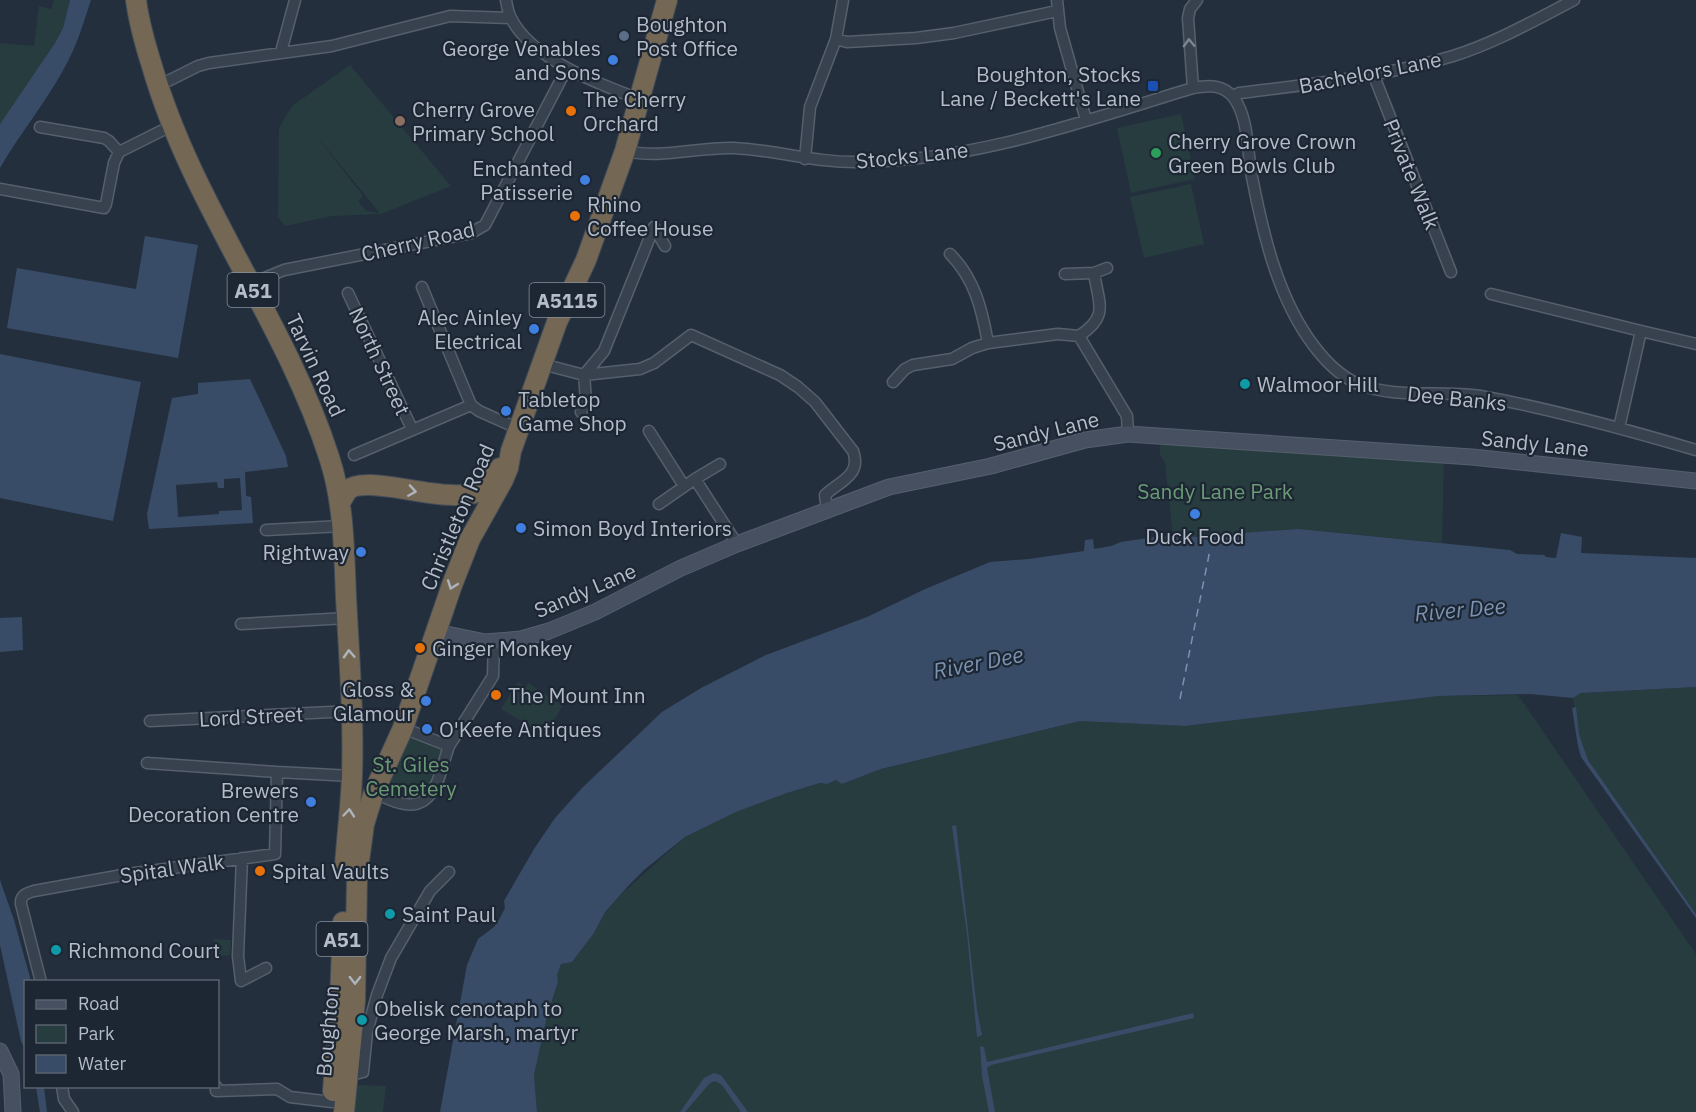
<svg xmlns="http://www.w3.org/2000/svg" width="1696" height="1112" viewBox="0 0 1696 1112" font-family="'IBM Plex Sans',sans-serif">
  <style>
    .green { fill: #263c3f; fill-rule: evenodd }
    .water { fill: #394c67; fill-rule: evenodd }
    .lines { fill: none; stroke-linecap: round; stroke-linejoin: round }
    .ferry { stroke: #7c92b1; stroke-width: 1.5; stroke-dasharray: 8 6; stroke-linecap: butt }
    .street-casing { stroke: #565f6c; stroke-width: 13 }
    .secondary-casing { stroke: #565f6c; stroke-width: 17 }
    .highway-casing { stroke: #434c59; stroke-width: 22 }
    .street { stroke: #38414e; stroke-width: 10 }
    .secondary { stroke: #465061; stroke-width: 15 }
    .highway { stroke: #746855; stroke-width: 20 }
    .oneway { stroke: #7c8592 }
    .oneway2 { stroke: #aeb4bd }
    .service-dot { fill: #5c6f8a; stroke: #1d2633; stroke-width: 2 }
    .shop-dot { fill: #3f7fe0; stroke: #1d2633; stroke-width: 2 }
    .transit-dot { fill: #1a4fb4; stroke: #1d2633; stroke-width: 2 }
    .food-dot { fill: #e8710a; stroke: #1d2633; stroke-width: 2 }
    .education-dot { fill: #8d6e63; stroke: #1d2633; stroke-width: 2 }
    .leisure-dot { fill: #2e9e5b; stroke: #1d2633; stroke-width: 2 }
    .culture-dot { fill: #0f9aa8; stroke: #1d2633; stroke-width: 2 }
    .labels { text-anchor: middle; dominant-baseline: central; stroke-width: 4.5; stroke-linejoin: round; paint-order: stroke }
    .shield { fill: #1d2633; stroke: #878f9c; stroke-width: 1.5 }
    .shield-label { font-size: 20px; font-weight: bold; fill: #b4bcc9 }
    .poi-label { font-size: 21px; fill: #b4bcc9; stroke: #1d2633; text-anchor: start }
    .street-label { font-size: 21px; fill: #b4bcc9; stroke: #1d2633 }
    .park-label { font-size: 21px; fill: #6b9a76; stroke: #1d2633 }
    .water-label { font-size: 22px; font-style: italic; fill: #7c92b1; stroke: #1d2633 }
  </style>
  <rect width="100%" height="100%" fill="#242f3e"/>
  <path class="green" d="M54 0H70L63 28 55 43 0 124V43L34 46 39 6 51 9Z
    M350 65 451 186 381 214 332 216 285 226 278 217 279 128 292 106ZM314 133 379 212V213L366 211 358 201 363 196Z
    M1181 114 1195 179 1131 193 1117 128Z
    M1191 184 1204 244 1144 258 1130 197Z
    M1167 444 1444 462 1442 543 1299 529 1225 534 1207 537 1173 536 1165 463 1160 455V445Z
    M518 682 526 687 528 683 563 705 545 736 501 709Z
    M1696 687V914L1588 760 1579 734 1573 698 1581 693Z
    M1518 695 1696 954V1112H537L534 1075 547 1016 558 982 556 975 561 964 572 962 594 933 605 912 618 897 685 837 736 812 787 793 820 783 827 784 836 780 843 784 881 769 1080 721 1185 726 1439 696Z
    M407 733 439 746 444 751 430 791 421 799 408 801 380 785Z
    M214 939 231 940 230 955 214 957Z
    M357 1085 386 1086 383 1112H354Z"/>
  <path class="water" d="M70 0H91C84 21 78 42 68 61 49 99 21 131 0 168V124L55 43 63 28Z
    M145 236 198 245 178 358 7 328 17 268 136 289Z
    M0 354 141 382 113 521 0 498Z
    M250 379 286 456 288 467 245 472 246 496 251 497 253 523 149 529 147 514 172 398 198 394V383ZM240 478 242 510 219 511V514L178 517 176 485 217 482 218 488H224V479Z
    M1299 529 1510 550 1517 554 1544 555 1546 557 1556 558 1561 533 1582 537 1581 553 1696 558V687L1581 693 1573 698 1530 694 1439 696 1185 726 1080 721 881 769 842 784 836 780 827 784 820 783 787 793 736 812 685 837 644 870 629 885 605 912 594 933 572 962 561 964 557 975 558 982 547 1016 534 1075 537 1112H440L467 965 478 939 494 927 500 918 505 908 504 901 534 849 555 818 582 788 662 712 701 688 766 655 867 617 923 590 990 562 1029 559 1084 551 1085 540 1093 539 1094 549 1111 546 1121 542 1161 536 1207 537 1225 534Z
    M22 617 23 650 0 652V618Z
    M1576 707 1579 734 1588 760 1696 914V918L1581 757 1578 746 1572 708Z
    M956 825 977 1010 982 1035 977 1037 967 934 952 826Z
    M0 880 14 920 31 981 26 982 25 1049 21 1041 0 945Z
    M1193 1013 1194 1018 991 1065 987 1068 995 1112H989L982 1076 980 1046 984 1047 987 1062Z
    M714 1073 721 1075 748 1112H741L722 1085 715 1081 710 1083 685 1112H680L704 1078Z
    M36 1087H44L47 1112H40Z"/>
  <g class="lines">
    <path class="ferry" d="M1180 699 1210 550"/>
    <g class="street-casing">
      <path id="street" d="M506 0C507 6 508 13 511 18 531 59 599 84 639 99
        M1057 0 1060 28 1086 120
        M836 39 847 42 916 38 954 33 1057 11
        M281 52 295 0
        M1374 76 1451 272
        M158 86 198 66 209 63 332 46 450 16 510 18
        M1193 88 1188 18 1190 9 1197 0
        M1233 96 1239 93C1311 84 1383 77 1453 56 1495 43 1535 20 1574 0
        M40 127 104 138 109 141 119 152
        M625 151C662 159 697 147 734 148 777 150 815 163 860 162 975 161 1084 121 1193 88 1208 85 1223 84 1234 98 1249 119 1247 152 1252 177 1263 234 1278 299 1314 346 1326 362 1340 376 1358 384 1396 399 1440 390 1480 396 1553 409 1625 429 1696 450
        M805 159 810 107 836 39 843 0
        M0 189 104 208 106 204 114 163 119 152 171 126
        M654 227 665 246
        M950 254C975 279 982 310 988 343
        M1094 273 1107 268
        M1065 274 1094 273C1099 305 1109 316 1079 336L1127 416 1128 434
        M250 284 284 270 471 233 485 225 567 68
        M422 287 471 405
        M348 293 412 429
        M1491 294 1641 331
        M542 364 584 375 640 369 654 363 691 335 780 375 798 387 815 402 853 451C862 475 840 481 825 495L827 510
        M893 382 905 369 913 365 952 359 972 348 988 343 1058 334 1079 336
        M581 412 586 400 584 375 604 351 654 227
        M1619 428 1641 331 1696 344
        M649 431 684 486
        M354 455 471 405 479 411 519 429
        M695 479 720 464
        M659 504 695 479 737 544
        M266 530 342 526
        M241 624 347 618
        M150 721 352 711
        M449 746 493 676 494 642
        M147 763 277 772
        M374 792C382 796 391 801 400 803 436 813 440 771 449 746L403 728
        M242 858 238 956 241 981 266 968
        M41 982 21 904C20 895 27 893 34 891L128 874 275 854 277 772 352 776
        M347 1076 363 1072 367 1032 377 995 391 958 430 891 449 872
        M62 1086 64 1099 73 1112
        M216 1086V1091L277 1089 290 1097 332 1102"/>
    </g>
    <g class="secondary-casing">
      <path id="secondary" d="M437 632 485 642 521 639 549 631 595 612 681 568 737 544 889 487 991 466 1085 440 1128 434 1472 457 1696 481
        M0 1051 11 1074 13 1112"/>
    </g>
    <g class="highway-casing">
      <path id="highway" d="M136 0C139 23 145 44 152 66 192 205 285 320 329 457 344 502 344 550 346 597 349 656 354 716 352 775 351 805 347 836 345 866
        M340 502C343 499 345 493 348 490 366 473 446 505 477 492 488 488 494 477 500 468
        M333 1091 340 1001 343 922
        M344 1112 355 1001 357 876 364 824 374 792 403 728 452 585 470 539 503 480 508 468 511 451 557 322 586 260 611 190 625 151 667 0"/>
    </g>
    <use href="#street" class="street"/>
    <use href="#secondary" class="secondary"/>
    <use href="#highway" class="highway"/>
  </g>
  <defs><path id="oneway-chevron" d="M-2-3.5L2.5 0L-2 3.5" fill="none" stroke-width="1.6" stroke-linecap="round" stroke-linejoin="round" transform="scale(1.5)"/></defs>
  <use class="oneway" href="#oneway-chevron" transform="translate(1189 43) rotate(-92)"/>
  <g class="oneway2">
    <use href="#oneway-chevron" transform="translate(412 491) rotate(9)"/>
    <use href="#oneway-chevron" transform="translate(452 585) rotate(110)"/>
    <use href="#oneway-chevron" transform="translate(349 654) rotate(-93)"/>
    <use href="#oneway-chevron" transform="translate(349 813) rotate(-85)"/>
    <use href="#oneway-chevron" transform="translate(355 980) rotate(90)"/>
  </g>
  <circle class="service-dot" cx="624" cy="36" r="6"/>
  <g class="shop-dot">
    <circle cx="613" cy="60" r="6"/>
    <circle cx="585" cy="180" r="6"/>
    <circle cx="534" cy="329" r="6"/>
    <circle cx="506" cy="411" r="6"/>
    <circle cx="1195" cy="514" r="6"/>
    <circle cx="521" cy="528" r="6"/>
    <circle cx="361" cy="552" r="6"/>
    <circle cx="426" cy="701" r="6"/>
    <circle cx="427" cy="729" r="6"/>
    <circle cx="311" cy="802" r="6"/>
  </g>
  <rect class="transit-dot" x="1147" y="80" width="12" height="12" rx="3"/>
  <g class="food-dot">
    <circle cx="571" cy="111" r="6"/>
    <circle cx="575" cy="216" r="6"/>
    <circle cx="420" cy="648" r="6"/>
    <circle cx="496" cy="695" r="6"/>
    <circle cx="260" cy="871" r="6"/>
  </g>
  <circle class="education-dot" cx="400" cy="121" r="6"/>
  <circle class="leisure-dot" cx="1156" cy="153" r="6"/>
  <g class="culture-dot">
    <circle cx="1245" cy="384" r="6"/>
    <circle cx="390" cy="914" r="6"/>
    <circle cx="56" cy="950" r="6"/>
    <circle cx="362" cy="1020" r="6"/>
  </g>
  <g class="labels">
    <g class="shield">
      <rect x="227.5" y="273" width="51" height="34" rx="4.5"/>
      <rect x="529.5" y="283" width="75" height="34" rx="4.5"/>
      <rect x="316.5" y="922" width="51" height="34" rx="4.5"/>
    </g>
    <g class="shield-label">
      <text x="253" y="290">A51</text>
      <text x="567" y="300">A5115</text>
      <text x="342" y="939">A51</text>
    </g>
    <g class="poi-label">
      <text x="636" y="24">Boughton<tspan x="636" dy="24">Post Office</tspan></text>
      <text x="601" y="48" text-anchor="end">George Venables<tspan x="601" dy="24">and Sons</tspan></text>
      <text x="1141" y="74" text-anchor="end">Boughton, Stocks<tspan x="1141" dy="24">Lane / Beckett's Lane</tspan></text>
      <text x="583" y="99">The Cherry<tspan x="583" dy="24">Orchard</tspan></text>
      <text x="412" y="109">Cherry Grove<tspan x="412" dy="24">Primary School</tspan></text>
      <text x="1168" y="141">Cherry Grove Crown<tspan x="1168" dy="24">Green Bowls Club</tspan></text>
      <text x="573" y="168" text-anchor="end">Enchanted<tspan x="573" dy="24">Patisserie</tspan></text>
      <text x="587" y="204">Rhino<tspan x="587" dy="24">Coffee House</tspan></text>
      <text x="522" y="317" text-anchor="end">Alec Ainley<tspan x="522" dy="24">Electrical</tspan></text>
      <text x="1257" y="384">Walmoor Hill</text>
      <text x="518" y="399">Tabletop<tspan x="518" dy="24">Game Shop</tspan></text>
      <text x="533" y="528">Simon Boyd Interiors</text>
      <text x="1195" y="536" text-anchor="middle">Duck Food</text>
      <text x="349" y="552" text-anchor="end">Rightway</text>
      <text x="432" y="648">Ginger Monkey</text>
      <text x="414" y="689" text-anchor="end">Gloss &amp;<tspan x="414" dy="24">Glamour</tspan></text>
      <text x="508" y="695">The Mount Inn</text>
      <text x="439" y="729">O'Keefe Antiques</text>
      <text x="299" y="790" text-anchor="end">Brewers<tspan x="299" dy="24">Decoration Centre</tspan></text>
      <text x="272" y="871">Spital Vaults</text>
      <text x="402" y="914">Saint Paul</text>
      <text x="68" y="950">Richmond Court</text>
      <text x="374" y="1008">Obelisk cenotaph to<tspan x="374" dy="24">George Marsh, martyr</tspan></text>
    </g>
    <g class="street-label">
      <text transform="translate(1370 72) rotate(-11)">Bachelors Lane</text>
      <text transform="translate(912 155) rotate(-6)">Stocks Lane</text>
      <text transform="translate(1412 174) rotate(68)">Private Walk</text>
      <text transform="translate(418 241) rotate(-13)">Cherry Road</text>
      <text transform="translate(380 361) rotate(65)">North Street</text>
      <text transform="translate(316 365) rotate(65)">Tarvin Road</text>
      <text transform="translate(1457 398) rotate(6)">Dee Banks</text>
      <text transform="translate(1046 431) rotate(-14)">Sandy Lane</text>
      <text transform="translate(1535 443) rotate(6)">Sandy Lane</text>
      <text transform="translate(457 517) rotate(-67)">Christleton Road</text>
      <text transform="translate(585 590) rotate(-23)">Sandy Lane</text>
      <text transform="translate(251 716) rotate(-3)">Lord Street</text>
      <text transform="translate(172 868) rotate(-8)">Spital Walk</text>
      <text transform="translate(327 1031) rotate(-85)">Boughton</text>
    </g>
    <g class="park-label">
      <text x="1215" y="491">Sandy Lane Park</text>
      <text x="411" y="764">St. Giles<tspan x="411" dy="24">Cemetery</tspan></text>
    </g>
    <g class="water-label">
      <text transform="translate(1460 609) rotate(-5)">River Dee</text>
      <text transform="translate(978 662) rotate(-11)">River Dee</text>
    </g>
  </g>
  <rect x="24" y="980" width="195" height="108" fill="#1d2633" stroke="#59626f" stroke-width="1.5"/>
  <rect x="36" y="1000" width="30" height="9" fill="#465061" stroke="#59626f" stroke-width="1.5"/>
  <text x="78" y="1010" font-size="18" fill="#b4bcc9">Road</text>
  <rect x="36" y="1025" width="30" height="18" fill="#263c3f" stroke="#59626f" stroke-width="1.5"/>
  <text x="78" y="1040" font-size="18" fill="#b4bcc9">Park</text>
  <rect x="36" y="1055" width="30" height="18" fill="#394c67" stroke="#59626f" stroke-width="1.5"/>
  <text x="78" y="1070" font-size="18" fill="#b4bcc9">Water</text>
</svg>
